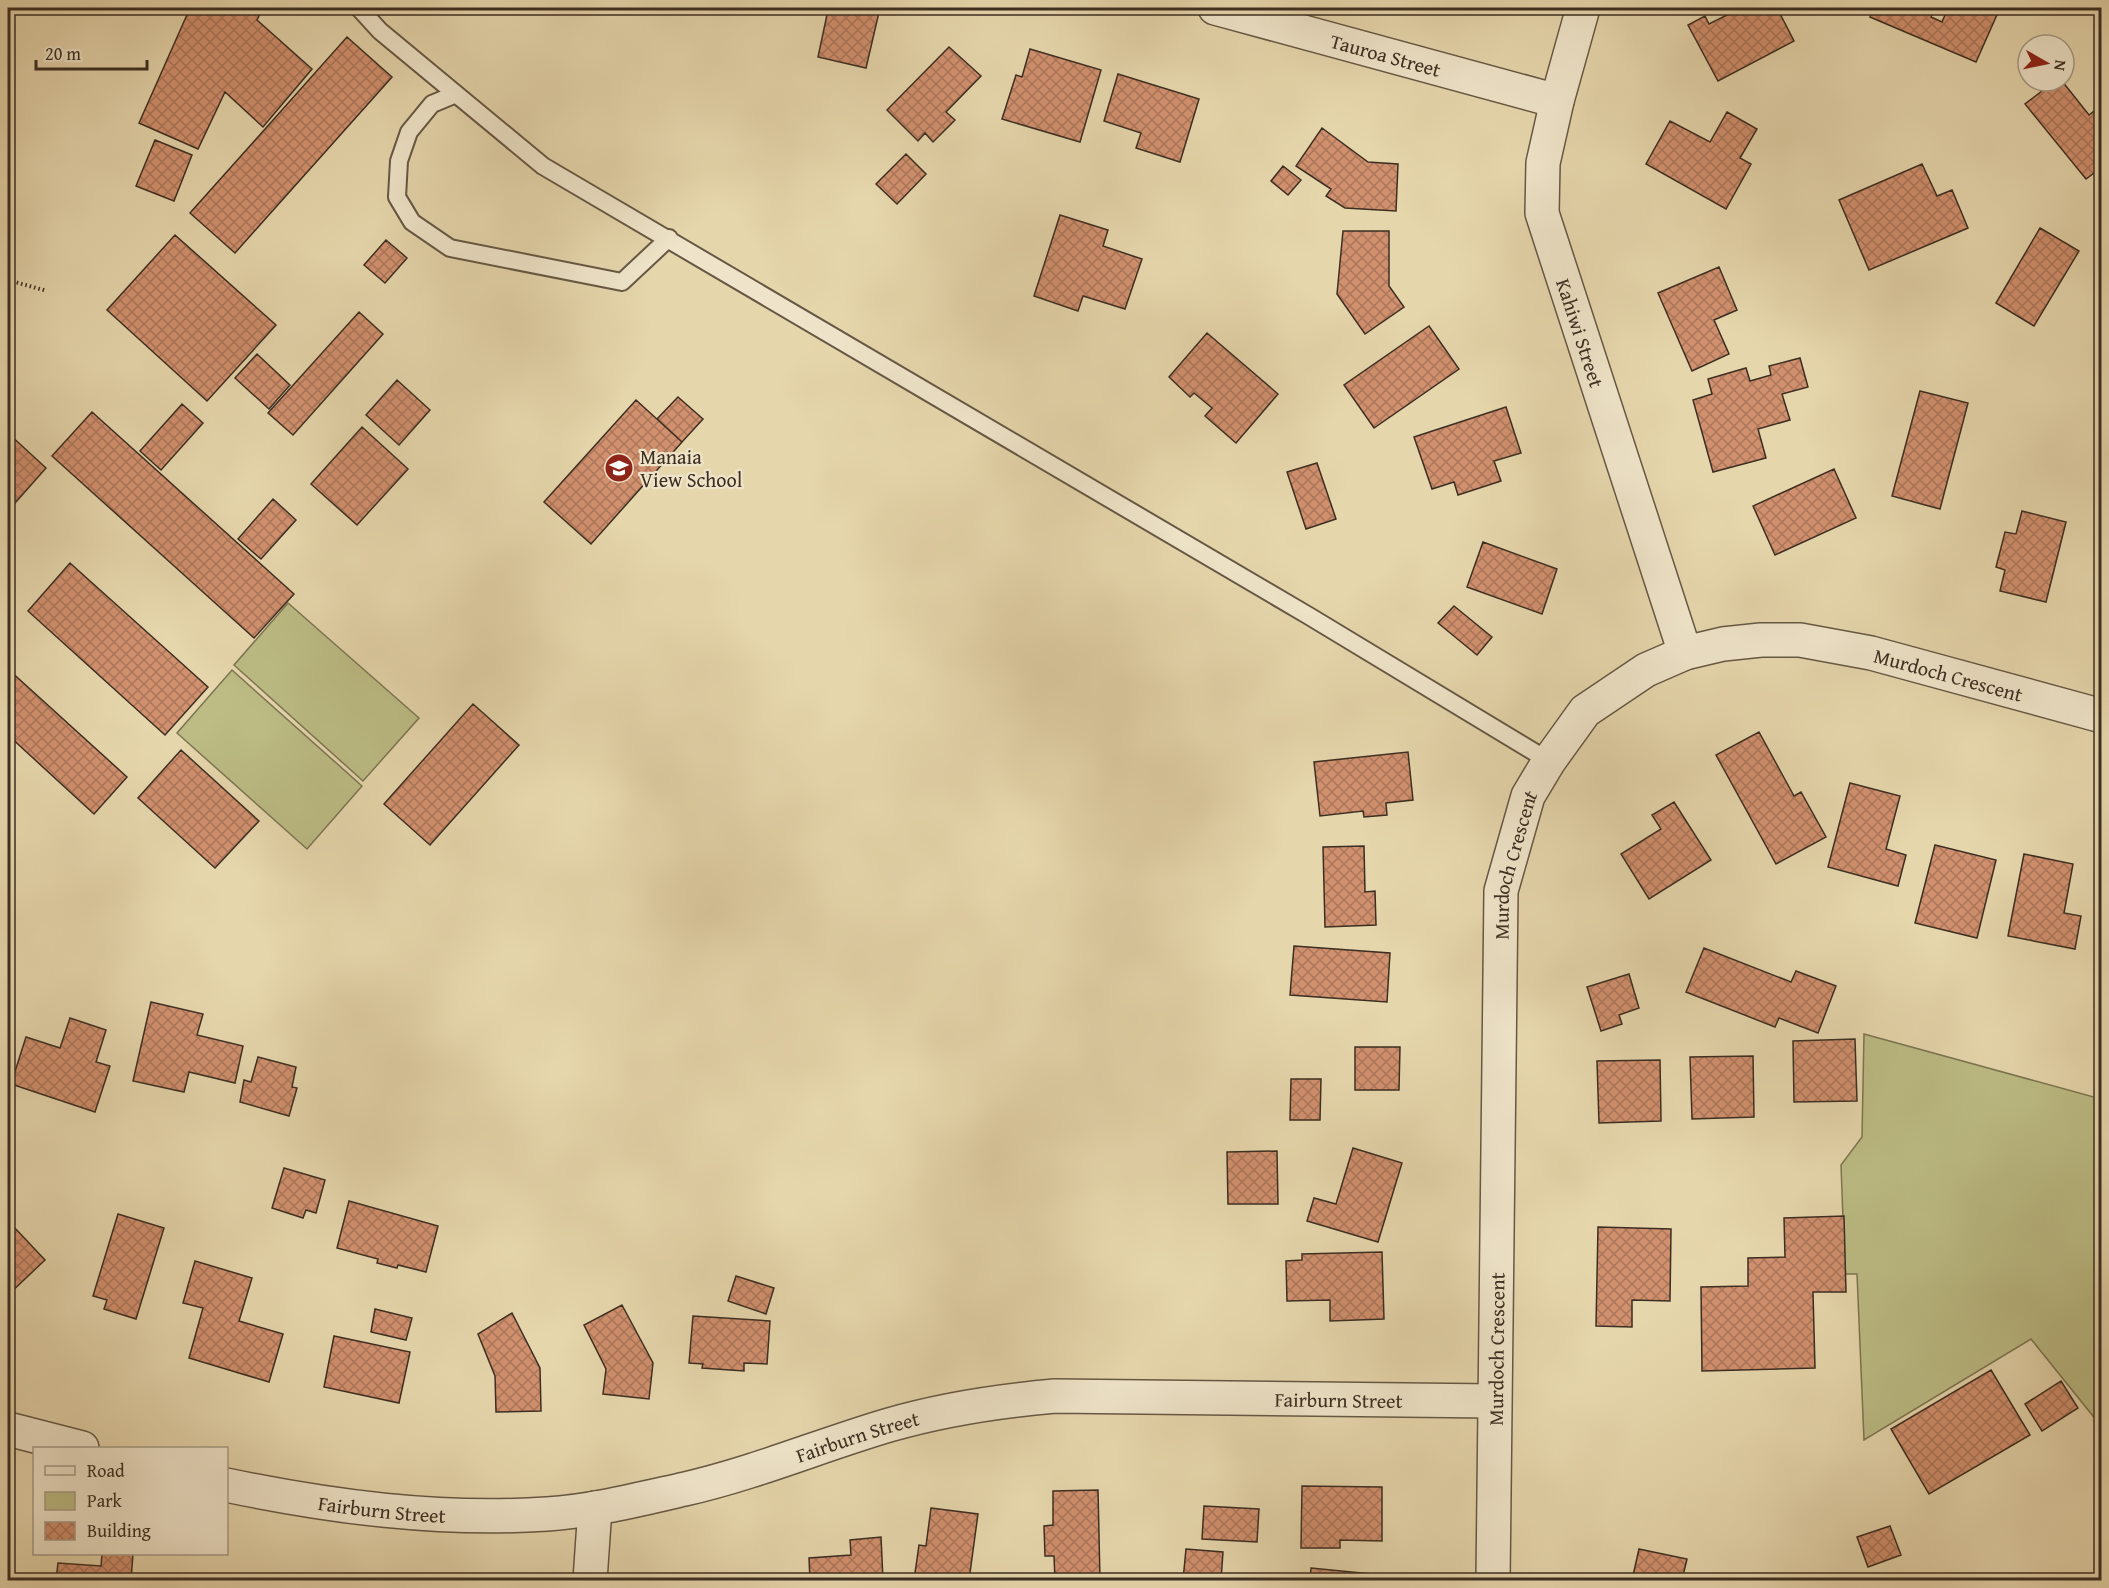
<svg xmlns="http://www.w3.org/2000/svg" width="2109" height="1588" viewBox="0 0 2109 1588" font-family="'Gentium Book Plus',serif">
  <style>
    .green { fill: #bcbc84; stroke: #7c7553; stroke-width: 1.5 }
    .building { fill: url(#building-cross-hatch); stroke: #3c2e22; stroke-width: 1.5 }
    .lines { fill: none; stroke-linecap: round; stroke-linejoin: round }
    .service-casing { stroke: #665844; stroke-width: 20 }
    .minor-casing { stroke: #665844; stroke-width: 36 }
    .path { stroke: #3c2e22; stroke-width: 4; stroke-dasharray: 1.5 3; stroke-linecap: butt }
    .service { stroke: #efe4c9; stroke-width: 16 }
    .minor { stroke: #efe4c9; stroke-width: 33 }
    .labels { text-anchor: middle; dominant-baseline: central; stroke-width: 4.5; stroke-linejoin: round; paint-order: stroke }
    .street-label { font-size: 20px; fill: #3c2e22; stroke: #efe4c9 }
    .poi-label { font-size: 20px; fill: #3c2e22; stroke: #efe4c9; text-anchor: start }
  </style>
  <defs>
    <pattern id="building-cross-hatch" width="8" height="8" patternUnits="userSpaceOnUse" patternTransform="scale(1.5)"><rect width="8" height="8" fill="#d1906e"/><path d="M0 0l8 8M0 8l8-8" fill="none" stroke="#ab765a"/></pattern>
  </defs>
  <rect width="100%" height="100%" fill="#e6d6ac"/>
  <filter id="stains"><feTurbulence type="fractalNoise" baseFrequency=".00333" numOctaves="4"/><feColorMatrix values="0 0 0 0 .2 0 0 0 0 .09 0 0 0 0 .02 0 0 0 .5 -.17"/></filter>
  <radialGradient id="worn" r=".72"><stop offset=".6" stop-color="#630" stop-opacity="0"/><stop offset="1" stop-color="#630" stop-opacity=".3"/></radialGradient>
  <path class="green" d="M288 603 419 718 363 781 234 665Z
    M232 670 362 786 307 849 177 733Z
    M1864 1034 2101 1099V1426L2031 1339 1864 1440 1857 1274H1845L1841 1165 1862 1137Z"/>
  <path class="building" d="M190 8H263L257 20 312 69 263 127 225 92 198 149 139 123Z
    M820 8H880L866 68 818 57 828 10Z
    M1741 8H1777L1794 41 1718 81 1688 25 1705 16 1709 24Z
    M1874 8H1935L1931 17 1942 22 1948 8H2000L1976 62 1870 17Z
    M347 37 392 77 235 253 190 213Z
    M949 47 981 76 946 112 955 120 933 142 925 133 918 141 887 110Z
    M1030 49 1101 70 1080 142 1002 119 1016 75 1022 77Z
    M1118 74 1199 99 1180 162 1136 148 1141 133 1104 121Z
    M2055 81H2062L2089 115 2098 108 2102 112V167L2086 179 2025 104Z
    M1727 112 1757 129 1740 158 1751 164 1726 209 1646 164 1670 121 1710 142Z
    M1322 128 1368 162 1398 164 1396 211 1345 208 1326 196 1331 189 1296 166Z
    M155 140 192 155 174 201 136 186Z
    M906 154 926 174 897 204 876 184Z
    M1922 164 1937 196 1952 190 1968 228 1869 270 1839 200Z
    M1283 166 1301 180 1288 195 1271 181Z
    M1060 215 1108 230 1103 246 1142 259 1125 309 1083 296 1078 311 1034 296Z
    M2040 228 2079 251 2034 326 1996 303Z
    M1343 231H1389V286L1404 307 1365 334 1337 294Z
    M175 235 276 325 207 401 107 310Z
    M386 240 407 258 385 283 364 265Z
    M1719 267 1737 310 1714 320 1729 354 1692 371 1658 293Z
    M359 312 383 334 293 435 268 413Z
    M1429 326 1459 369 1374 428 1344 385Z
    M1207 333 1278 394 1236 443 1205 416 1212 408 1194 393 1190 397 1169 377Z
    M257 354 290 385 269 409 235 378Z
    M1800 358 1808 387 1782 394 1790 420 1758 429 1766 458 1713 472 1693 400 1712 394 1708 379 1746 368 1750 381 1771 375 1769 366Z
    M397 380 430 410 399 445 366 415Z
    M1920 391 1968 403 1940 509 1892 496Z
    M678 397 703 419 682 442 657 419Z
    M636 400 682 442 591 544 544 502Z
    M182 404 203 423 161 470 140 451Z
    M1506 407 1521 453 1494 461 1501 481 1458 495 1454 482 1432 489 1414 437Z
    M92 412 294 594 254 638 52 456Z
    M362 427 408 469 357 525 311 484Z
    M8 433 46 468 8 511Z
    M1317 463 1336 519 1306 529 1287 472Z
    M1834 469 1856 518 1775 555 1753 506Z
    M273 499 296 520 261 559 238 539Z
    M2022 511 2066 522 2046 602 2000 591 2005 570 1996 567 2005 532 2016 534Z
    M1483 542 1557 569 1542 614 1467 587Z
    M70 563 208 687 165 735 28 611Z
    M1454 606 1492 637 1477 655 1438 623Z
    M8 669 127 777 94 814 8 735Z
    M473 704 519 745 430 845 384 804Z
    M1759 732 1794 796 1801 792 1826 837 1776 864 1716 755Z
    M181 750 259 821 215 868 138 798Z
    M1408 752 1413 800 1386 803 1387 815 1364 817 1363 811 1320 816 1314 762Z
    M1850 783 1900 796 1886 849 1906 855 1898 886 1828 867Z
    M1674 802 1711 860 1649 899 1621 854 1661 829 1652 815Z
    M1935 845 1996 860 1977 938 1915 923Z
    M1364 846 1365 892 1375 891 1376 925 1325 927 1323 847Z
    M2024 854 2073 864 2064 913 2081 916 2075 949 2008 936Z
    M1294 946 1390 953 1387 1002 1290 995Z
    M1704 948 1791 982 1796 971 1836 986 1818 1033 1779 1018 1775 1027 1686 992Z
    M1629 974 1639 1008 1619 1015 1622 1024 1601 1031 1587 987Z
    M151 1002 203 1014 197 1035 243 1046 235 1083 189 1072 184 1092 133 1081Z
    M70 1018 106 1030 96 1062 110 1066 95 1112 11 1084 26 1037 60 1048Z
    M1855 1039 1857 1101 1794 1102 1793 1041Z
    M1355 1047H1400L1399 1090H1355Z
    M1753 1056 1754 1117 1692 1119 1690 1057Z
    M258 1057 296 1067 292 1087 297 1088 289 1116 240 1102 244 1080 251 1082Z
    M1660 1060 1661 1121 1599 1123 1597 1061Z
    M1291 1079H1321L1320 1120H1290Z
    M1353 1148 1402 1163 1378 1242 1307 1221 1314 1198 1336 1204Z
    M1277 1151 1278 1204H1228L1227 1152Z
    M284 1168 325 1180 316 1213 306 1210 303 1218 272 1208Z
    M349 1201 438 1226 426 1272 398 1265 397 1268 377 1263 378 1259 337 1248Z
    M118 1214 164 1228 136 1319 104 1309 107 1300 93 1296Z
    M1844 1216 1846 1292H1813L1815 1368 1702 1371 1701 1287 1748 1286V1258L1785 1257 1784 1218Z
    M13 1226 45 1260 8 1295V1232Z
    M1598 1227 1671 1229 1670 1301 1632 1300V1327L1596 1326Z
    M1382 1252 1384 1319 1330 1321V1300L1287 1301 1286 1261 1302 1260V1254Z
    M195 1261 252 1278 239 1321 283 1334 269 1382 189 1358 203 1308 183 1303Z
    M736 1276 774 1288 766 1314 728 1301Z
    M622 1305 653 1363 649 1399 603 1394 606 1369 584 1325Z
    M375 1309 412 1318 406 1340 371 1332Z
    M512 1313 540 1368 541 1411 496 1412 495 1376 478 1334Z
    M693 1316 770 1321 767 1364 744 1363V1371L702 1368 703 1364 689 1363Z
    M334 1336 410 1352 399 1403 324 1387Z
    M1991 1370 2030 1435 1929 1494 1891 1429Z
    M2061 1381 2078 1408 2042 1431 2025 1404Z
    M1302 1486 1382 1487V1541L1340 1540V1548H1301Z
    M1098 1490 1100 1580H1055L1054 1556H1045L1044 1526 1053 1525V1491Z
    M1204 1506 1259 1509 1257 1542 1202 1539Z
    M931 1508 978 1514 969 1580H914L919 1545 926 1546Z
    M1890 1526 1901 1555 1868 1567 1857 1537Z
    M881 1537 883 1580H810L809 1558 851 1555 850 1540Z
    M1186 1549 1223 1552 1221 1580H1145V1576L1183 1580Z
    M1639 1549 1687 1559 1682 1580H1632Z
    M102 1554H133L131 1580H56L58 1563 101 1566Z
    M1311 1568 1371 1574 1370 1580H1310Z"/>
  <g class="lines">
    <g class="service-casing">
      <path id="service" d="M359 8 380 31 543 166 1309 616 1549 761
        M456 94 432 104 409 132 399 161 397 197 412 222 450 248 622 282 669 238"/>
    </g>
    <g class="minor-casing">
      <g id="minor">
        <path id="s1" d="M1215 8 1557 101"/>
        <path id="s2" d="M1583 8 1557 101 1543 163 1542 213 1685 653"/>
        <path d="M8 1429 82 1448"/>
        <path id="s3" d="M226 1485C332 1507 439 1521 547 1514 593 1511 640 1499 685 1489 755 1473 821 1445 889 1425 944 1409 998 1401 1055 1396L1494 1401"/>
        <path d="M590 1580 595 1508"/>
        <path id="s4" d="M1493 1580 1501 891 1528 796 1549 761 1585 711 1646 670 1685 653 1723 644 1761 640H1800L1871 653 2102 716"/>
      </g>
    </g>
    <path class="path" d="M8 280 47 291"/>
    <use href="#service" class="service"/>
    <use href="#minor" class="minor"/>
  </g>
  <defs>
    <g id="school-disc" transform="scale(1.5)"><circle r="9.5" fill="#8f2418" stroke="#efe4c9"/><path d="M0-5L7-2L0 1L-7-2ZM-4 1L0 2.5L4 1V4Q0 6-4 4Z" fill="#fff"/></g>
  </defs>
  <g fill-rule="evenodd">
    <use href="#school-disc" x="619" y="468"/>
  </g>
  <g class="labels">
    <g class="street-label">
      <text stroke="none"><textPath href="#s1" startOffset="177">Tauroa Street</textPath></text>
      <text stroke="none"><textPath href="#s2" startOffset="336">Kahiwi Street</textPath></text>
      <text stroke="none"><textPath href="#s4" startOffset="1275">Murdoch Crescent</textPath></text>
      <text stroke="none"><textPath href="#s4" startOffset="717">Murdoch Crescent</textPath></text>
      <text stroke="none"><textPath href="#s4" startOffset="231">Murdoch Crescent</textPath></text>
      <text stroke="none"><textPath href="#s3" startOffset="1130">Fairburn Street</textPath></text>
      <text stroke="none"><textPath href="#s3" startOffset="644">Fairburn Street</textPath></text>
      <text stroke="none"><textPath href="#s3" startOffset="158">Fairburn Street</textPath></text>
    </g>
    <g class="poi-label">
      <text x="640" y="456">Manaia<tspan x="640" dy="23">View School</tspan></text>
    </g>
  </g>
  <rect width="2109" height="1588" fill="none" stroke="#e6d6ac" stroke-width="30"/>
  <rect x="9" y="9" width="2091" height="1570" fill="none" stroke="#3c2e22" stroke-width="3"/>
  <rect x="15" y="15" width="2079" height="1558" fill="none" stroke="#3c2e22" stroke-width="1.5"/>
  <rect x="33" y="1447" width="195" height="108" fill="#efe4c9" stroke="#a79b86" stroke-width="1.5"/>
  <rect x="45" y="1466" width="30" height="9" fill="#efe4c9" stroke="#a79b86" stroke-width="1.5"/>
  <text x="87" y="1477" font-size="18" fill="#3c2e22">Road</text>
  <rect x="45" y="1492" width="30" height="18" fill="#bcbc84" stroke="#a79b86" stroke-width="1.5"/>
  <text x="87" y="1507" font-size="18" fill="#3c2e22">Park</text>
  <rect x="45" y="1522" width="30" height="18" fill="url(#building-cross-hatch)" stroke="#a79b86" stroke-width="1.5"/>
  <text x="87" y="1537" font-size="18" fill="#3c2e22">Building</text>
  <g transform="translate(2046 63) rotate(99)"><circle r="28" fill="#efe4c9" stroke="#a79b86" stroke-width="1.5"/>
  <path d="M0-4.5L10 22L0 15L-10 22Z" fill="#8f2418"/>
  <text y="-9" font-size="16" font-weight="bold" text-anchor="middle" fill="#3c2e22">N</text>
  </g>
  <path d="M36 60v9h111v-9" fill="none" stroke="#3c2e22" stroke-width="3"/>
  <text x="45" y="60" font-size="18" fill="#3c2e22" stroke="#efe4c9" stroke-width="4.5" paint-order="stroke">20 m</text>
  <rect width="100%" height="100%" filter="url(#stains)"/>
  <rect width="100%" height="100%" fill="url(#worn)"/>
</svg>
